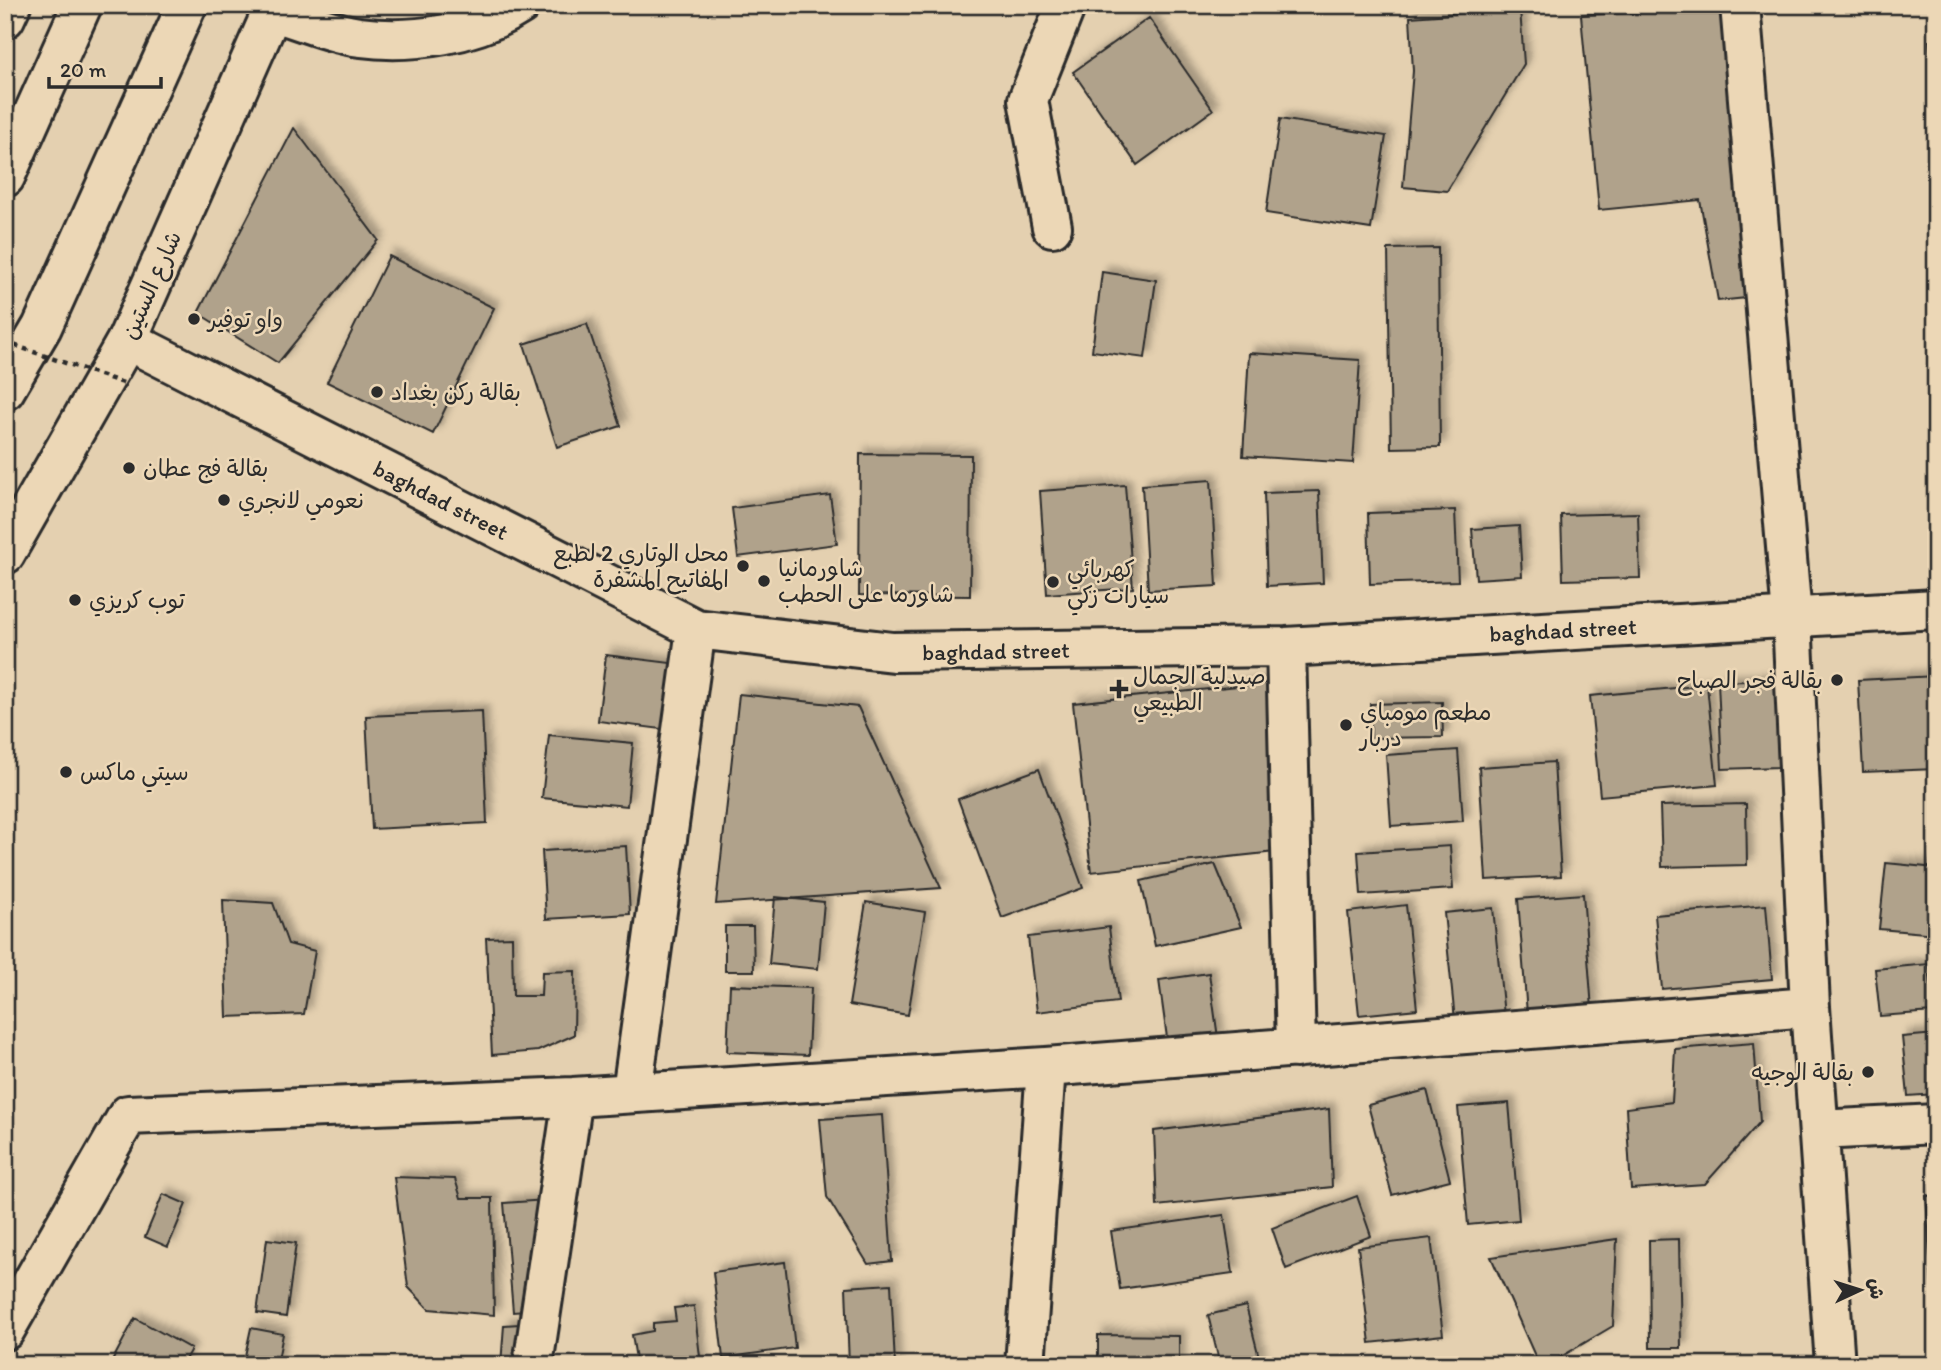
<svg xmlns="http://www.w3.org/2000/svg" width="1941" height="1370" viewBox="0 0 1941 1370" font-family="Itim,'Playpen Sans Arabic',sans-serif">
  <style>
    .building { fill: #b0a28b; stroke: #2b2b2b; stroke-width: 2; filter: url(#shadow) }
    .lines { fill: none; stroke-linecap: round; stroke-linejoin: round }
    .minor-casing { stroke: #2b2b2b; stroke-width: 44 }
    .major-casing { stroke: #2b2b2b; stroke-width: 44 }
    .highway-casing { stroke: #2b2b2b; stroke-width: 44 }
    .minor { stroke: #ecd7b6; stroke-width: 38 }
    .major { stroke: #ecd7b6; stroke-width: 38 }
    .highway { stroke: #ecd7b6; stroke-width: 38 }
    .path-bridge { stroke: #2b2b2b; stroke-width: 4.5; stroke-dasharray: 5 5; stroke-linecap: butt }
    .poi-dot { fill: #2b2b2b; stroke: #ecd7b6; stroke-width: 2.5 }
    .labels { text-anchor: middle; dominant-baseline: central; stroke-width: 5; stroke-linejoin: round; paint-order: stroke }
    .street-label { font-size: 23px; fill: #2b2b2b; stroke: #ecd7b6 }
    .poi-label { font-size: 23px; fill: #2b2b2b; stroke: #ecd7b6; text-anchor: start }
  </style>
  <defs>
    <filter id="shadow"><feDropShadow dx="6" dy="-6" stdDeviation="3.5" flood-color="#0004"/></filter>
  </defs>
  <rect width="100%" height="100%" fill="#e4d0b0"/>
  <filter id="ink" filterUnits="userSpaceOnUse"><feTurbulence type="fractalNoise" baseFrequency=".0143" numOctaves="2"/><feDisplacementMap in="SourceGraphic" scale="14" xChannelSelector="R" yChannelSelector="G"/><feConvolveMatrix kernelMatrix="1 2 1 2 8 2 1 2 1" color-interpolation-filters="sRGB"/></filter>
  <g filter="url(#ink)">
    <path class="building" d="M1520 9 1524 64 1447 191 1403 187 1413 71 1410 17Z
      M1721 9 1746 298 1718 301 1700 200 1599 210 1581 15Z
      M1149 18 1213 110 1137 165 1073 72Z
      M1929 41H1936V143H1935Z
      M1280 119 1386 136 1371 229 1266 213Z
      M294 128 378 240 278 363 198 313Z
      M1438 248 1440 447 1391 448 1388 249Z
      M389 256 494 308 433 434 327 382Z
      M1102 272 1156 280 1145 358 1092 351Z
      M587 324 621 426 557 447 524 344Z
      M1249 353 1360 360 1353 463 1243 456Z
      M860 454 971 455 970 596 859 595Z
      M1211 480 1217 586 1148 590 1142 485Z
      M1125 485 1133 588 1047 594 1040 491Z
      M1319 491 1323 583 1267 586 1264 493Z
      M830 495 837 544 738 557 732 508Z
      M1455 510 1458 581 1370 584 1368 513Z
      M1638 513 1640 578 1563 580 1561 515Z
      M1519 526 1522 576 1476 579 1472 529Z
      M606 655 679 664 669 730 598 721Z
      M1936 676V769L1863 772 1858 680Z
      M1775 680 1779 767 1722 769 1718 682Z
      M1267 683 1284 851 1091 872 1073 703Z
      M1707 685 1717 785 1600 796 1590 696Z
      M739 694 858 707 941 888 716 904Z
      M1442 702 1443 737 1371 738 1370 704Z
      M482 711 487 823 372 829 366 716Z
      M549 735 633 743 627 806 542 798Z
      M1458 750 1463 821 1391 826 1386 755Z
      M1554 762 1561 876 1486 880 1479 767Z
      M1039 769 1083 888 1002 918 958 799Z
      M1746 804 1747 865 1662 867 1660 806Z
      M626 846 630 914 546 919 542 851Z
      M1450 846 1453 889 1361 895 1358 852Z
      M1886 863 1936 868V934L1879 929Z
      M1215 864 1241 927 1155 946 1141 881Z
      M1583 894 1592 1009 1527 1014 1518 899Z
      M775 897 824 902 818 969 769 964Z
      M223 900 273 903 288 944 315 951 304 1014 227 1017Z
      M866 902 925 912 908 1015 849 1005Z
      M1406 905 1417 1009 1359 1015 1348 912Z
      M1766 905 1772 979 1662 989 1655 915Z
      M1493 908 1504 1015 1455 1020 1444 913Z
      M725 926H753L754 971H725Z
      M1109 927 1118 1002 1037 1012 1028 937Z
      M512 937 513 996H541L542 972 575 971 574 1035 538 1051 492 1055 486 938Z
      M1929 964 1933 1012 1880 1016 1875 969Z
      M1209 973 1218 1038 1168 1045 1159 980Z
      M730 985 811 988 808 1055 727 1052Z
      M1936 1034V1094L1908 1096 1902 1037Z
      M1754 1043 1760 1122 1705 1184 1631 1189 1626 1108 1672 1102 1675 1049Z
      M1427 1090 1450 1180 1392 1195 1368 1105Z
      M1509 1103 1519 1220 1468 1225 1458 1107Z
      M1329 1109 1332 1187 1157 1206 1154 1131Z
      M882 1115 892 1261 868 1264 827 1197 820 1119Z
      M394 1177 455 1179 461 1198H492L494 1315 429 1309 408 1287Z
      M163 1194 186 1204 168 1247 145 1237Z
      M1936 1195V1289H1932L1926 1196Z
      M1357 1196 1371 1236 1286 1269 1272 1228Z
      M546 1200 554 1309 513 1312 504 1203Z
      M1224 1215 1233 1273 1120 1289 1111 1231Z
      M1431 1238 1443 1335 1370 1343 1358 1247Z
      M267 1239 296 1243 286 1317 257 1313Z
      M1617 1239 1613 1326 1547 1365H1539L1491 1257Z
      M1679 1239 1681 1348H1650L1649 1240Z
      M785 1262 795 1348 723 1358 713 1272Z
      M891 1284 895 1365H849L846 1287Z
      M694 1306 701 1365H637L632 1335 653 1331V1323L676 1321 674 1308Z
      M1246 1306 1260 1361 1243 1365H1220L1208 1315Z
      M135 1318 191 1349 182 1365H110Z
      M536 1323 530 1365H501L504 1325Z
      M251 1328 283 1334 277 1365H243Z
      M1098 1335 1179 1336V1365H1098Z"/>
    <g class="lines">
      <g class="minor-casing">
        <path id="minor" d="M1740 5 1792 617 1810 1007 1835 1365
          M272 11C298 19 334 34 360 37 412 44 476 34 520 5
          M1052 227 1028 100 1066 5
          M127 340 696 629 893 652 1286 647 1936 609
          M1286 647 1296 1048
          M632 1092 696 629
          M1819 1130 1936 1124
          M5 1330 128 1115 573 1097 1046 1067 1810 1007
          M533 1365 573 1097
          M1025 1365 1046 1067"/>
      </g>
      <g class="major-casing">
        <path id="major" d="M5 18 11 5
          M5 554 127 340 275 5"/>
      </g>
      <g class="highway-casing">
        <path id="highway" d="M5 177 82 5
          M5 390 42 327 187 5"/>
      </g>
      <use href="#minor" class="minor"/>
      <use href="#major" class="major"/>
      <use href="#highway" class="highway"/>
      <path class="path-bridge" d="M5 342 126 384"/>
    </g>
  </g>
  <g class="poi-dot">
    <circle cx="194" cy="319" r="7"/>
    <circle cx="377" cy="392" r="7"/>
    <circle cx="129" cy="468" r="7"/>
    <circle cx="224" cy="500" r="7"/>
    <circle cx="743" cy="566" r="7"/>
    <circle cx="764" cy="581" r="7"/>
    <circle cx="1053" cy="582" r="7"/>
    <circle cx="75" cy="600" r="7"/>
    <circle cx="1837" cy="680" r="7"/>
    <path d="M1115.5 678.5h7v7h7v7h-7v7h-7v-7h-7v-7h7z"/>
    <circle cx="1346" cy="725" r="7"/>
    <circle cx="66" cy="772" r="7"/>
    <circle cx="1868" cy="1072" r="7"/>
  </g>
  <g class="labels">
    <g class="street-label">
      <text transform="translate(151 285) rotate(-66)">شارع الستين</text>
      <text transform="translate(441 500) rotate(27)">baghdad street</text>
      <text transform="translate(1563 630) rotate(-3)">baghdad street</text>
      <text transform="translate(996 651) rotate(-1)">baghdad street</text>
    </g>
    <g class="poi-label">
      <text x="208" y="319">واو توفير</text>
      <text x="391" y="392">بقالة ركن بغداد</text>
      <text x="143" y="468">بقالة فج عطان</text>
      <text x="238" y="500">نعومي لانجري</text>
      <text x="729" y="553" text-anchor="end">محل الوتاري 2 لطبع<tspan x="729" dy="26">المفاتيح المشفرة</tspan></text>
      <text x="778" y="568">شاورمانيا<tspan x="778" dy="26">شاورما على الحطب</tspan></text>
      <text x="1067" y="569">كهربائي<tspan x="1067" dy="26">سيارات زكي</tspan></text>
      <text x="89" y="600">توب كريزي</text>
      <text x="1133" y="676">صيدلية الجمال<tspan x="1133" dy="26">الطبيعي</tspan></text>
      <text x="1823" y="680" text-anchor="end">بقالة فجر الصباح</text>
      <text x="1360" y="712">مطعم مومباي<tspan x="1360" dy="26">دربار</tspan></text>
      <text x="80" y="772">سيتي ماكس</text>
      <text x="1854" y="1072" text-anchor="end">بقالة الوجيه</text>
    </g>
  </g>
  <rect width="1941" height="1370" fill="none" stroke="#ecd7b6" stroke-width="28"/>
  <rect x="14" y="14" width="1913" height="1342" fill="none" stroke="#2b2b2b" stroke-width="2.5" filter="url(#ink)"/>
  <g transform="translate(1860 1290) rotate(86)" stroke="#ecd7b6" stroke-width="5" paint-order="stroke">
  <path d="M0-5L12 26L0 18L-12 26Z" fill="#2b2b2b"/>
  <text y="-10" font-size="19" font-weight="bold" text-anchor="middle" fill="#2b2b2b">ش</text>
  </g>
  <path d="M49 77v10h112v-10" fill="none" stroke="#2b2b2b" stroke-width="3.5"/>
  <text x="60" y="77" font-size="21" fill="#2b2b2b" stroke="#ecd7b6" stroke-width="5" paint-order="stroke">20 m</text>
</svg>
